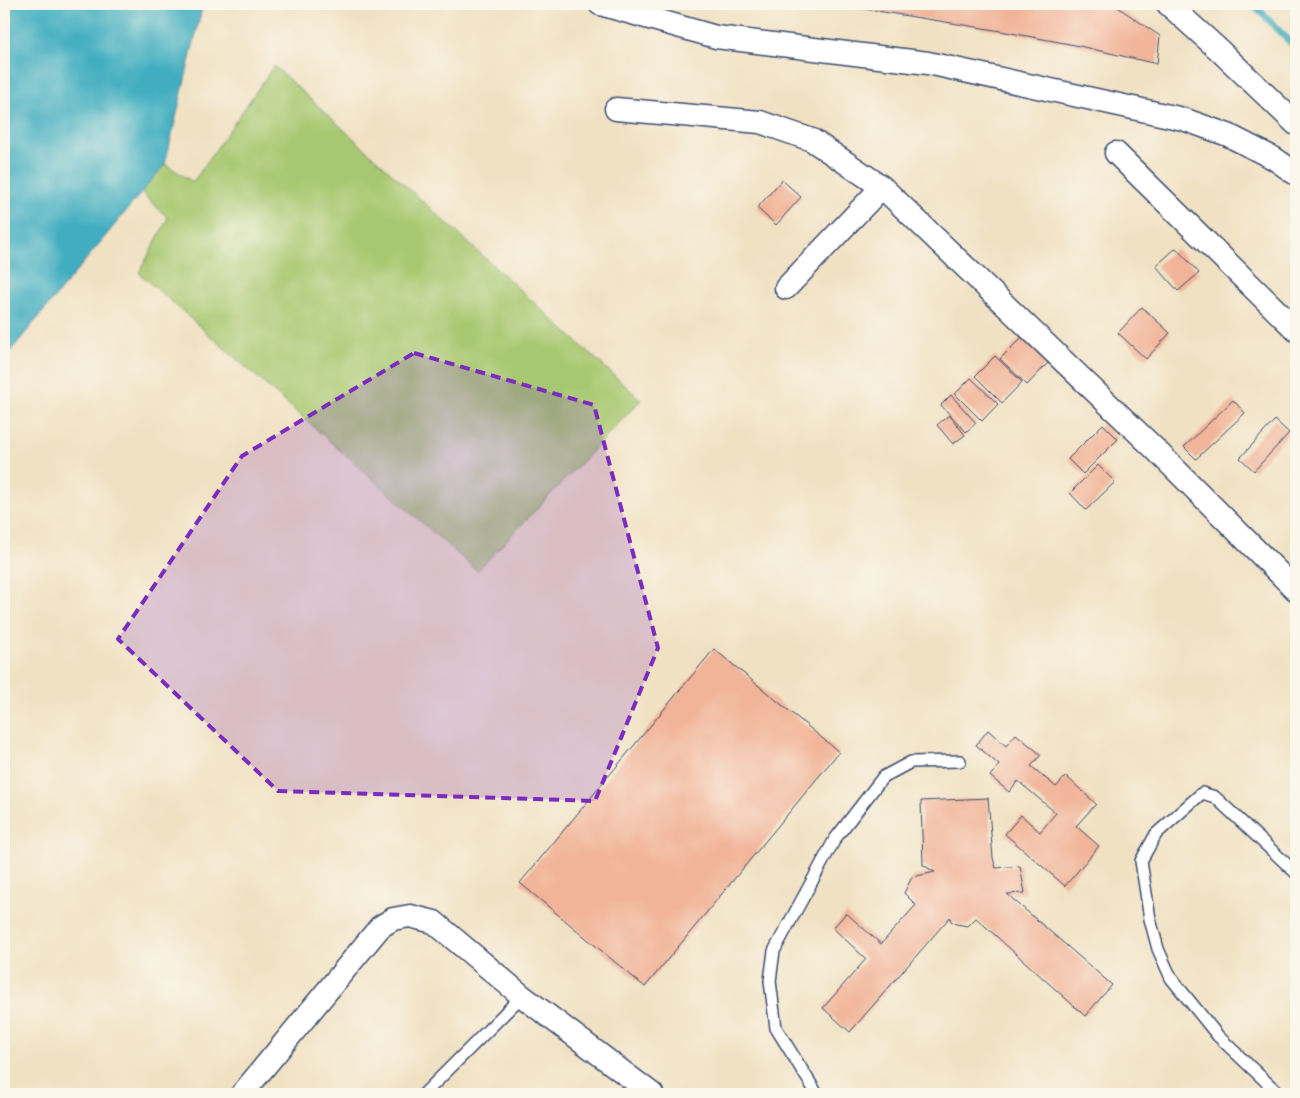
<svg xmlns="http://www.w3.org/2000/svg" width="1300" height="1098" viewBox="0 0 1300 1098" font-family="Itim,sans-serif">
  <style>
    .green { fill: #a7c870; stroke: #617c67 }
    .water { fill: #41adc0; stroke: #2e6e8f }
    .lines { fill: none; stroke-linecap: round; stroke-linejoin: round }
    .stream { stroke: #41adc0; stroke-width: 7 }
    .building { fill: #f1b498 }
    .service-casing { stroke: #3b4a6d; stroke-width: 14 }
    .minor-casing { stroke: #3b4a6d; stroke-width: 25 }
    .service { stroke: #fff; stroke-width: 11 }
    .minor { stroke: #fff; stroke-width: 22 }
    .marked { fill: #7b2cbf; fill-opacity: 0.2; stroke: #7b2cbf; stroke-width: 4; stroke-dasharray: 10 6; stroke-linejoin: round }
  </style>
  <rect width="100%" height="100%" fill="#fbf7ec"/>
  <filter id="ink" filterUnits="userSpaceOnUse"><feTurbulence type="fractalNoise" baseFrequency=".02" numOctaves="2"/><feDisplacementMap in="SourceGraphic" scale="10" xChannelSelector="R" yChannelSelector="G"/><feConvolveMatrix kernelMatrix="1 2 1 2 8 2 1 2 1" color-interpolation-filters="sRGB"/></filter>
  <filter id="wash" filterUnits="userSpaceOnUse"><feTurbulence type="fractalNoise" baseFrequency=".0096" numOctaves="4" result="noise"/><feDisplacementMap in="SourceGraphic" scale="20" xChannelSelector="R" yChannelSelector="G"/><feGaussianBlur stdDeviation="1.12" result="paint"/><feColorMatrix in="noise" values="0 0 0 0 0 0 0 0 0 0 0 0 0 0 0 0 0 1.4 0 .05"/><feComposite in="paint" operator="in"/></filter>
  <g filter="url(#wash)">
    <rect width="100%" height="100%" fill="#f0e1c2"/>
    <path class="green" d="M274 66 641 400 477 571 139 273 168 218 141 192 165 164 193 182Z"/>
    <path class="water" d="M4 4H203L165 164 4 359Z"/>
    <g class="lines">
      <path class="stream" d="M1253 4 1296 48"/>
    </g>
    <g id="blocks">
      <path class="building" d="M844 4H1113L1160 36 1157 64 1075 45 995 30 871 10 844 5Z
        M782 180 801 197 776 225 757 208Z
        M1176 248 1199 273 1178 291 1156 266Z
        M1142 307 1170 333 1146 359 1118 333Z
        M1022 337 1048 363 1027 385 1000 359Z
        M995 356 1022 382 1002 403 975 376Z
        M971 378 998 404 982 421 955 394Z
        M951 395 976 423 966 432 941 405Z
        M1233 400 1245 413 1196 459 1184 447Z
        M949 415 965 435 953 444 937 425Z
        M1275 420 1289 433 1254 471 1240 458Z
        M1103 424 1118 439 1083 474 1068 459Z
        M1098 465 1115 482 1086 510 1070 493Z
        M714 649 839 752 645 987 520 883Z
        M988 730 1006 746 1016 734 1041 755 1031 766 1056 787 1066 776 1096 804 1076 826 1099 846 1065 886 1005 834 1021 815 1040 832 1056 813 1018 781 1009 792 990 776 999 765 976 745Z
        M988 798 993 858 996 868 1020 866 1025 893 1007 894 1112 985 1085 1016 976 918 968 926 956 924 951 921 950 917 850 1032 823 1008 866 959 833 928 846 913 881 944 916 905 904 893 912 877 935 872 923 865 921 801Z"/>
    </g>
  </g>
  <g filter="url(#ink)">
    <use href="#blocks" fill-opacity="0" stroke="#3b4a6d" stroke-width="1"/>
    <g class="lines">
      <g class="service-casing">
        <path id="service" d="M424 1094 522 996
          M817 1094 776 1028 770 981 774 951 835 839 883 777 911 762 960 761
          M1279 1094 1218 1036 1171 978 1158 949 1150 919 1141 861 1156 834 1202 793 1215 797 1296 873"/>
      </g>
      <g class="minor-casing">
        <path id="minor" d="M600 4 716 37 928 63 1183 119 1228 135 1275 159 1296 174
          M1168 4 1219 50 1296 124
          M616 109 760 122 812 140 882 187 1154 448 1296 590
          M1116 153 1296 330
          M786 288 882 187
          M242 1094 380 927 393 919 410 916 434 922 522 996 652 1094"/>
      </g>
      <use href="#service" class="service"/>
      <use href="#minor" class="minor"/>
    </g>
  </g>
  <path class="marked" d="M414 353 594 405 658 648 595 801 278 791 118 639 242 456Z"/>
  <rect width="1300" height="1098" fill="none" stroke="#fbf7ec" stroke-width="20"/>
</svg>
